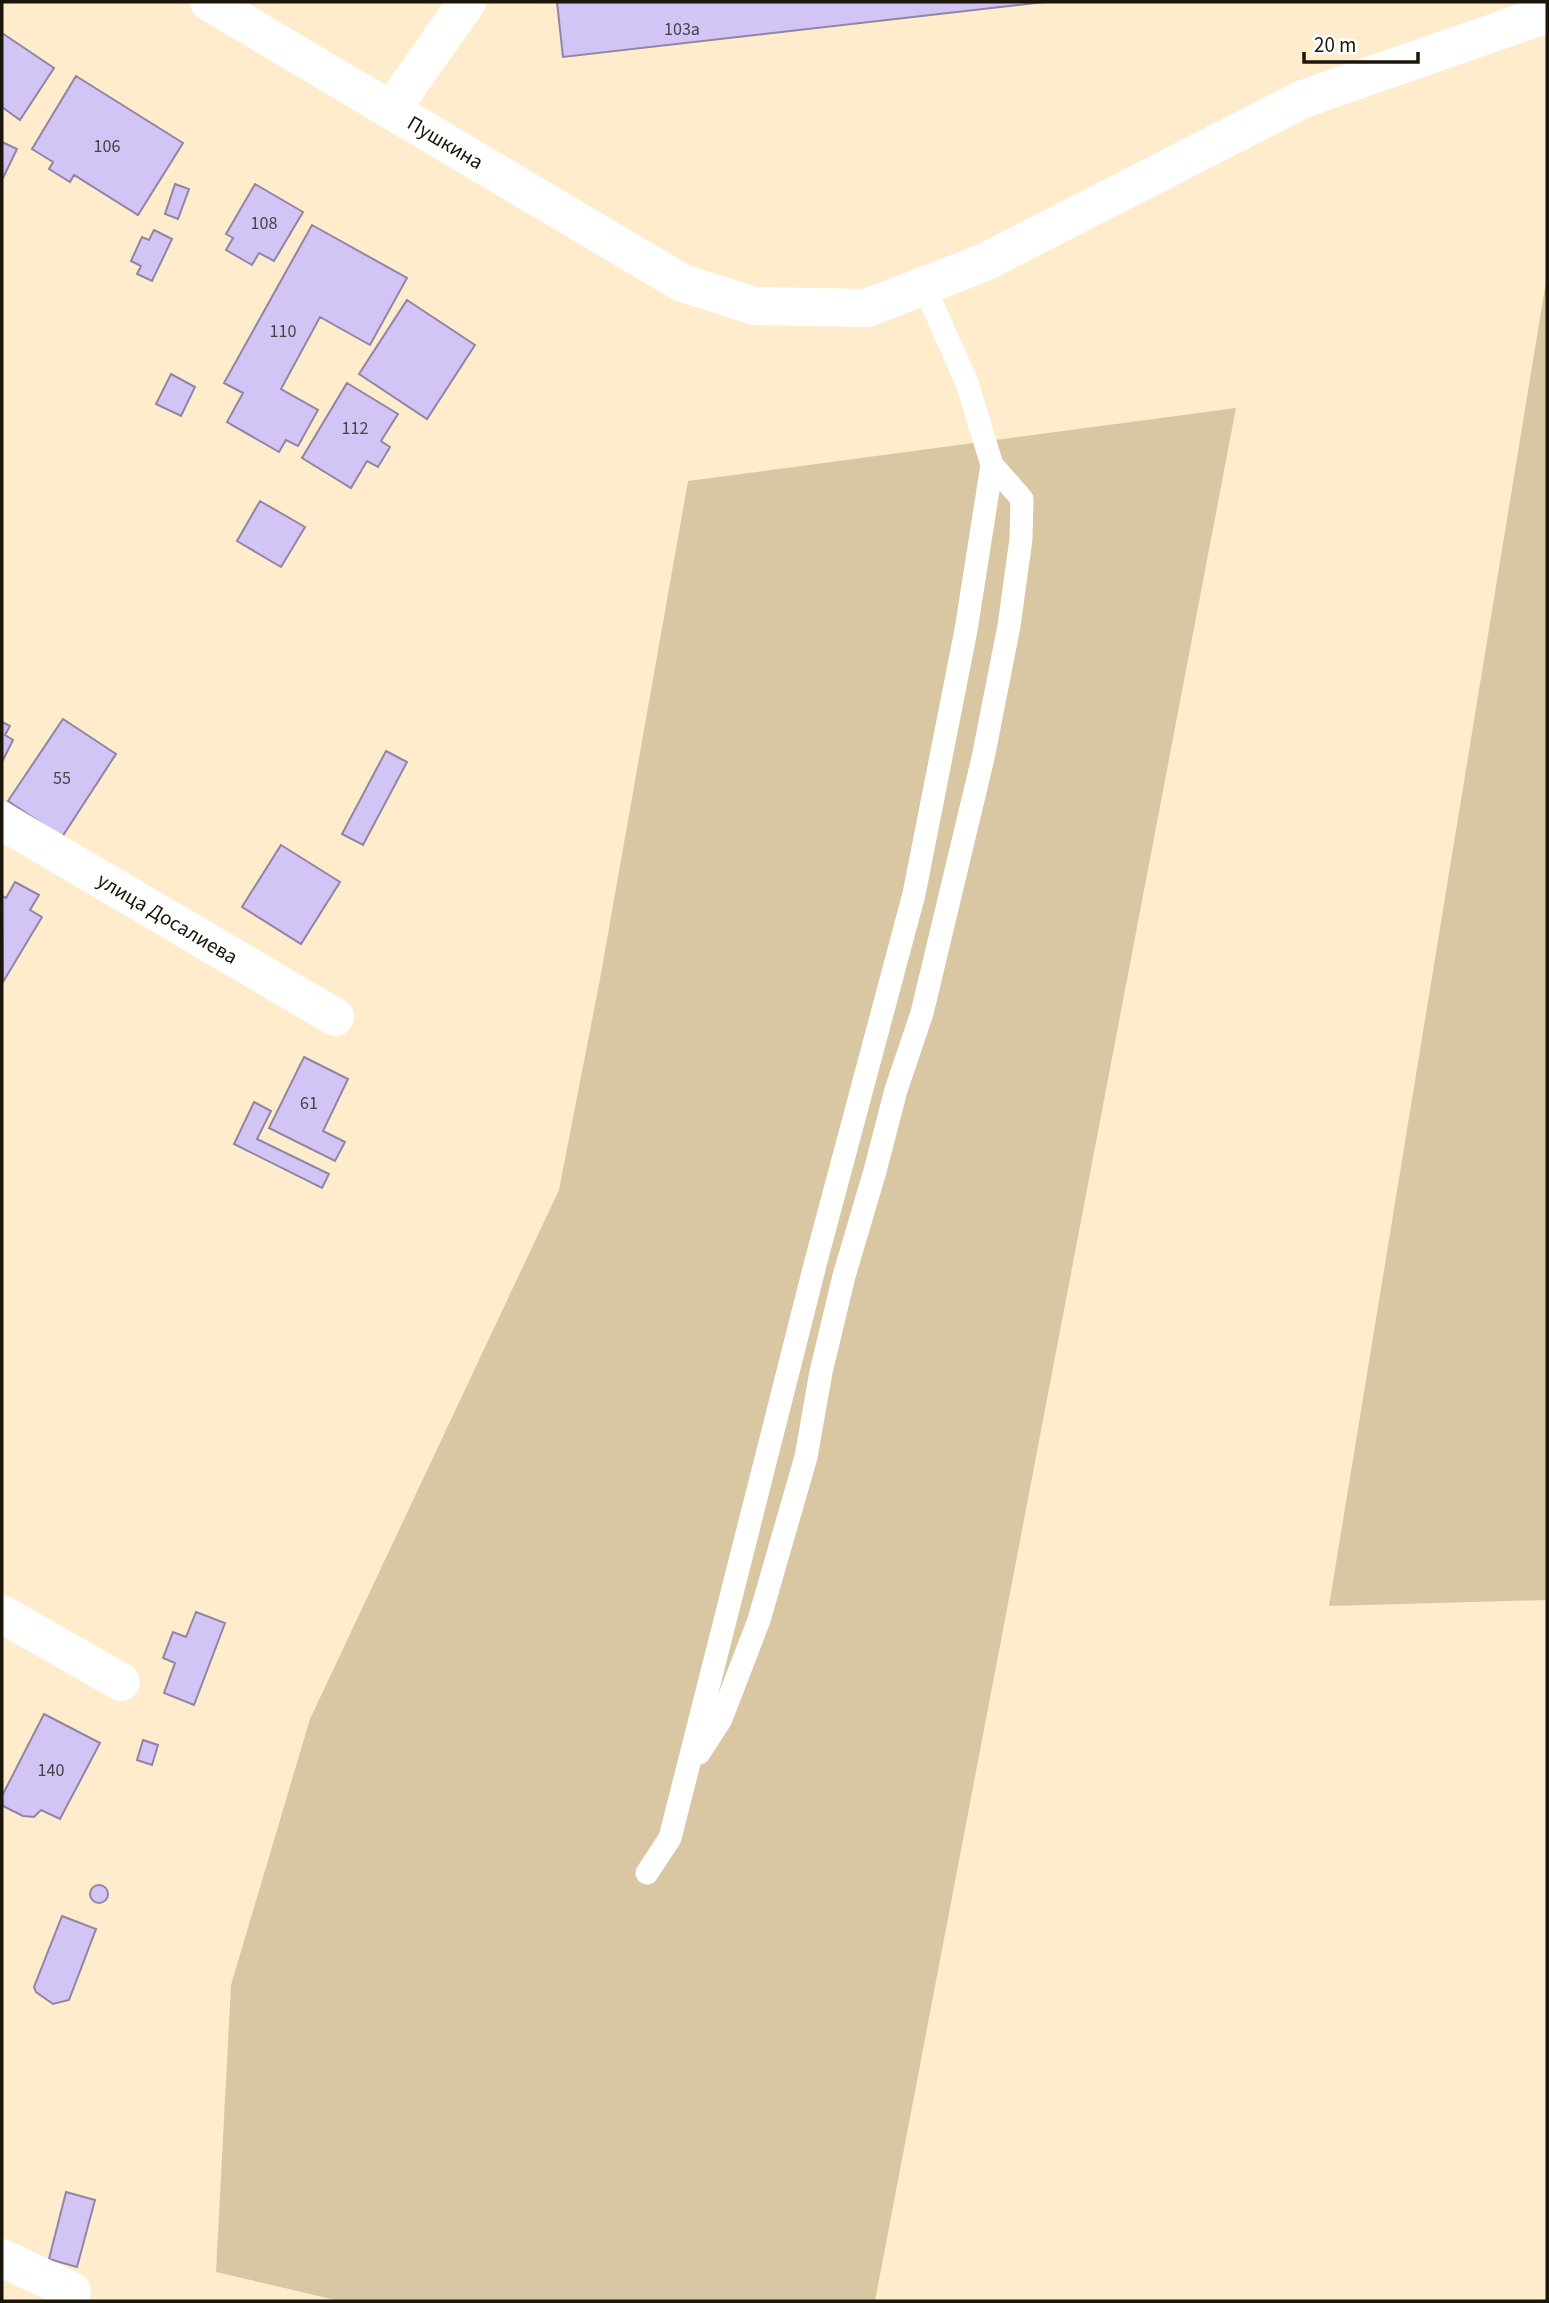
<svg xmlns="http://www.w3.org/2000/svg" width="1549" height="2303" viewBox="0 0 1549 2303" font-family="'Source Sans 3',sans-serif">
  <style>
    .green { fill: #d9c6a2 }
    .building { fill: #d2c4f4; stroke: #8f86a5; stroke-width: 2 }
    .lines { fill: none; stroke-linecap: round; stroke-linejoin: round }
    .lane { stroke: #fff; stroke-width: 23 }
    .street { stroke: #fff; stroke-width: 38 }
    .secondary { stroke: #fff; stroke-width: 38 }
    .labels { text-anchor: middle; dominant-baseline: central; stroke-width: 5; stroke-linejoin: round; paint-order: stroke }
    .number-label { font-size: 18px; fill: #4a4244 }
    .street-label { font-size: 21px; fill: #1c160a; stroke: #fff }
  </style>
  <rect width="100%" height="100%" fill="#feeccc"/>
  <path class="green" d="M1547 275V1600L1329 1606Z
    M1236 408 875 2301H340L216 2272 231 1985 310 1719 559 1190 600 979 688 481Z"/>
  <path class="building" d="M557 2H1045L563 57Z
    M2 33 54 68 20 120 2 107Z
    M76 76 183 143 138 215 74 175 70 182 49 169 53 162 32 149Z
    M2 142 17 149 2 180Z
    M175 184 189 189 178 219 165 214Z
    M255 184 303 212 274 261 259 253 252 265 226 250 233 238 226 234Z
    M312 225 407 278 370 345 320 317 281 389 318 410 298 446 286 440 279 452 227 422 243 393 224 383Z
    M154 230 172 239 152 281 137 274 141 266 131 261 142 237 149 240Z
    M407 300 475 345 427 419 359 374Z
    M171 374 195 387 181 416 156 404Z
    M347 383 398 414 381 441 390 447 378 467 367 461 351 488 302 458Z
    M260 501 305 527 281 567 237 541Z
    M63 719 116 754 62 837 8 801Z
    M2 722 10 726 5 735 13 740 2 762Z
    M386 751 407 762 363 845 342 834Z
    M281 845 340 882 301 944 242 907Z
    M15 882 39 895 30 910 42 917 3 982 2 896 6 898Z
    M304 1057 348 1079 323 1131 345 1142 335 1161 269 1128Z
    M254 1102 271 1111 257 1139 329 1174 322 1188 234 1144Z
    M196 1612 225 1623 194 1705 164 1693 175 1663 163 1658 173 1632 186 1637Z
    M44 1714 100 1743 60 1819 41 1810 34 1817 23 1816 3 1806 2 1796Z
    M143 1740 158 1745 152 1765 137 1760Z
    M90 1894a9 9 0 1 1 18 0a9 9 0 1 1-18 0Z
    M62 1916 96 1929 69 2000 53 2004 36 1992 34 1987Z
    M66 2192 95 2200 77 2267 49 2259Z"/>
  <g class="lines">
    <path class="lane" d="M699 1753 721 1719 759 1620 806 1457 821 1372 844 1276 875 1171 896 1090 922 1013 983 758 1009 626 1021 539 1022 499 992 465
      M647 1873 670 1838 816 1261 914 894 966 630 992 465 967 383 924 286"/>
    <g class="street">
      <path d="M391 110 467 2"/>
      <path id="s1" d="M2 821 335 1017"/>
      <path d="M2 1614 121 1682"/>
      <path d="M2 2258 72 2291"/>
    </g>
    <path class="secondary" id="s2" d="M209 2 682 283 755 306 867 308 985 262 1303 99 1547 14"/>
  </g>
  <g class="labels">
    <g class="number-label">
      <text x="682" y="29">103а</text>
      <text x="107" y="146">106</text>
      <text x="264" y="223">108</text>
      <text x="283" y="331">110</text>
      <text x="355" y="428">112</text>
      <text x="62" y="778">55</text>
      <text x="309" y="1103">61</text>
      <text x="51" y="1770">140</text>
    </g>
    <g class="street-label">
      <text stroke="none"><textPath href="#s2" startOffset="275">Пушкина</textPath></text>
      <text stroke="none"><textPath href="#s1" startOffset="192">улица Досалиева</textPath></text>
    </g>
  </g>
  <rect width="1549" height="2303" fill="none" stroke="#1c160a" stroke-width="7"/>
  <path d="M1304 52v10h114v-10" fill="none" stroke="#1c160a" stroke-width="3.5"/>
  <text x="1314" y="52" font-size="21" fill="#1c160a" stroke="#ffffff" stroke-width="5" paint-order="stroke">20 m</text>
</svg>
